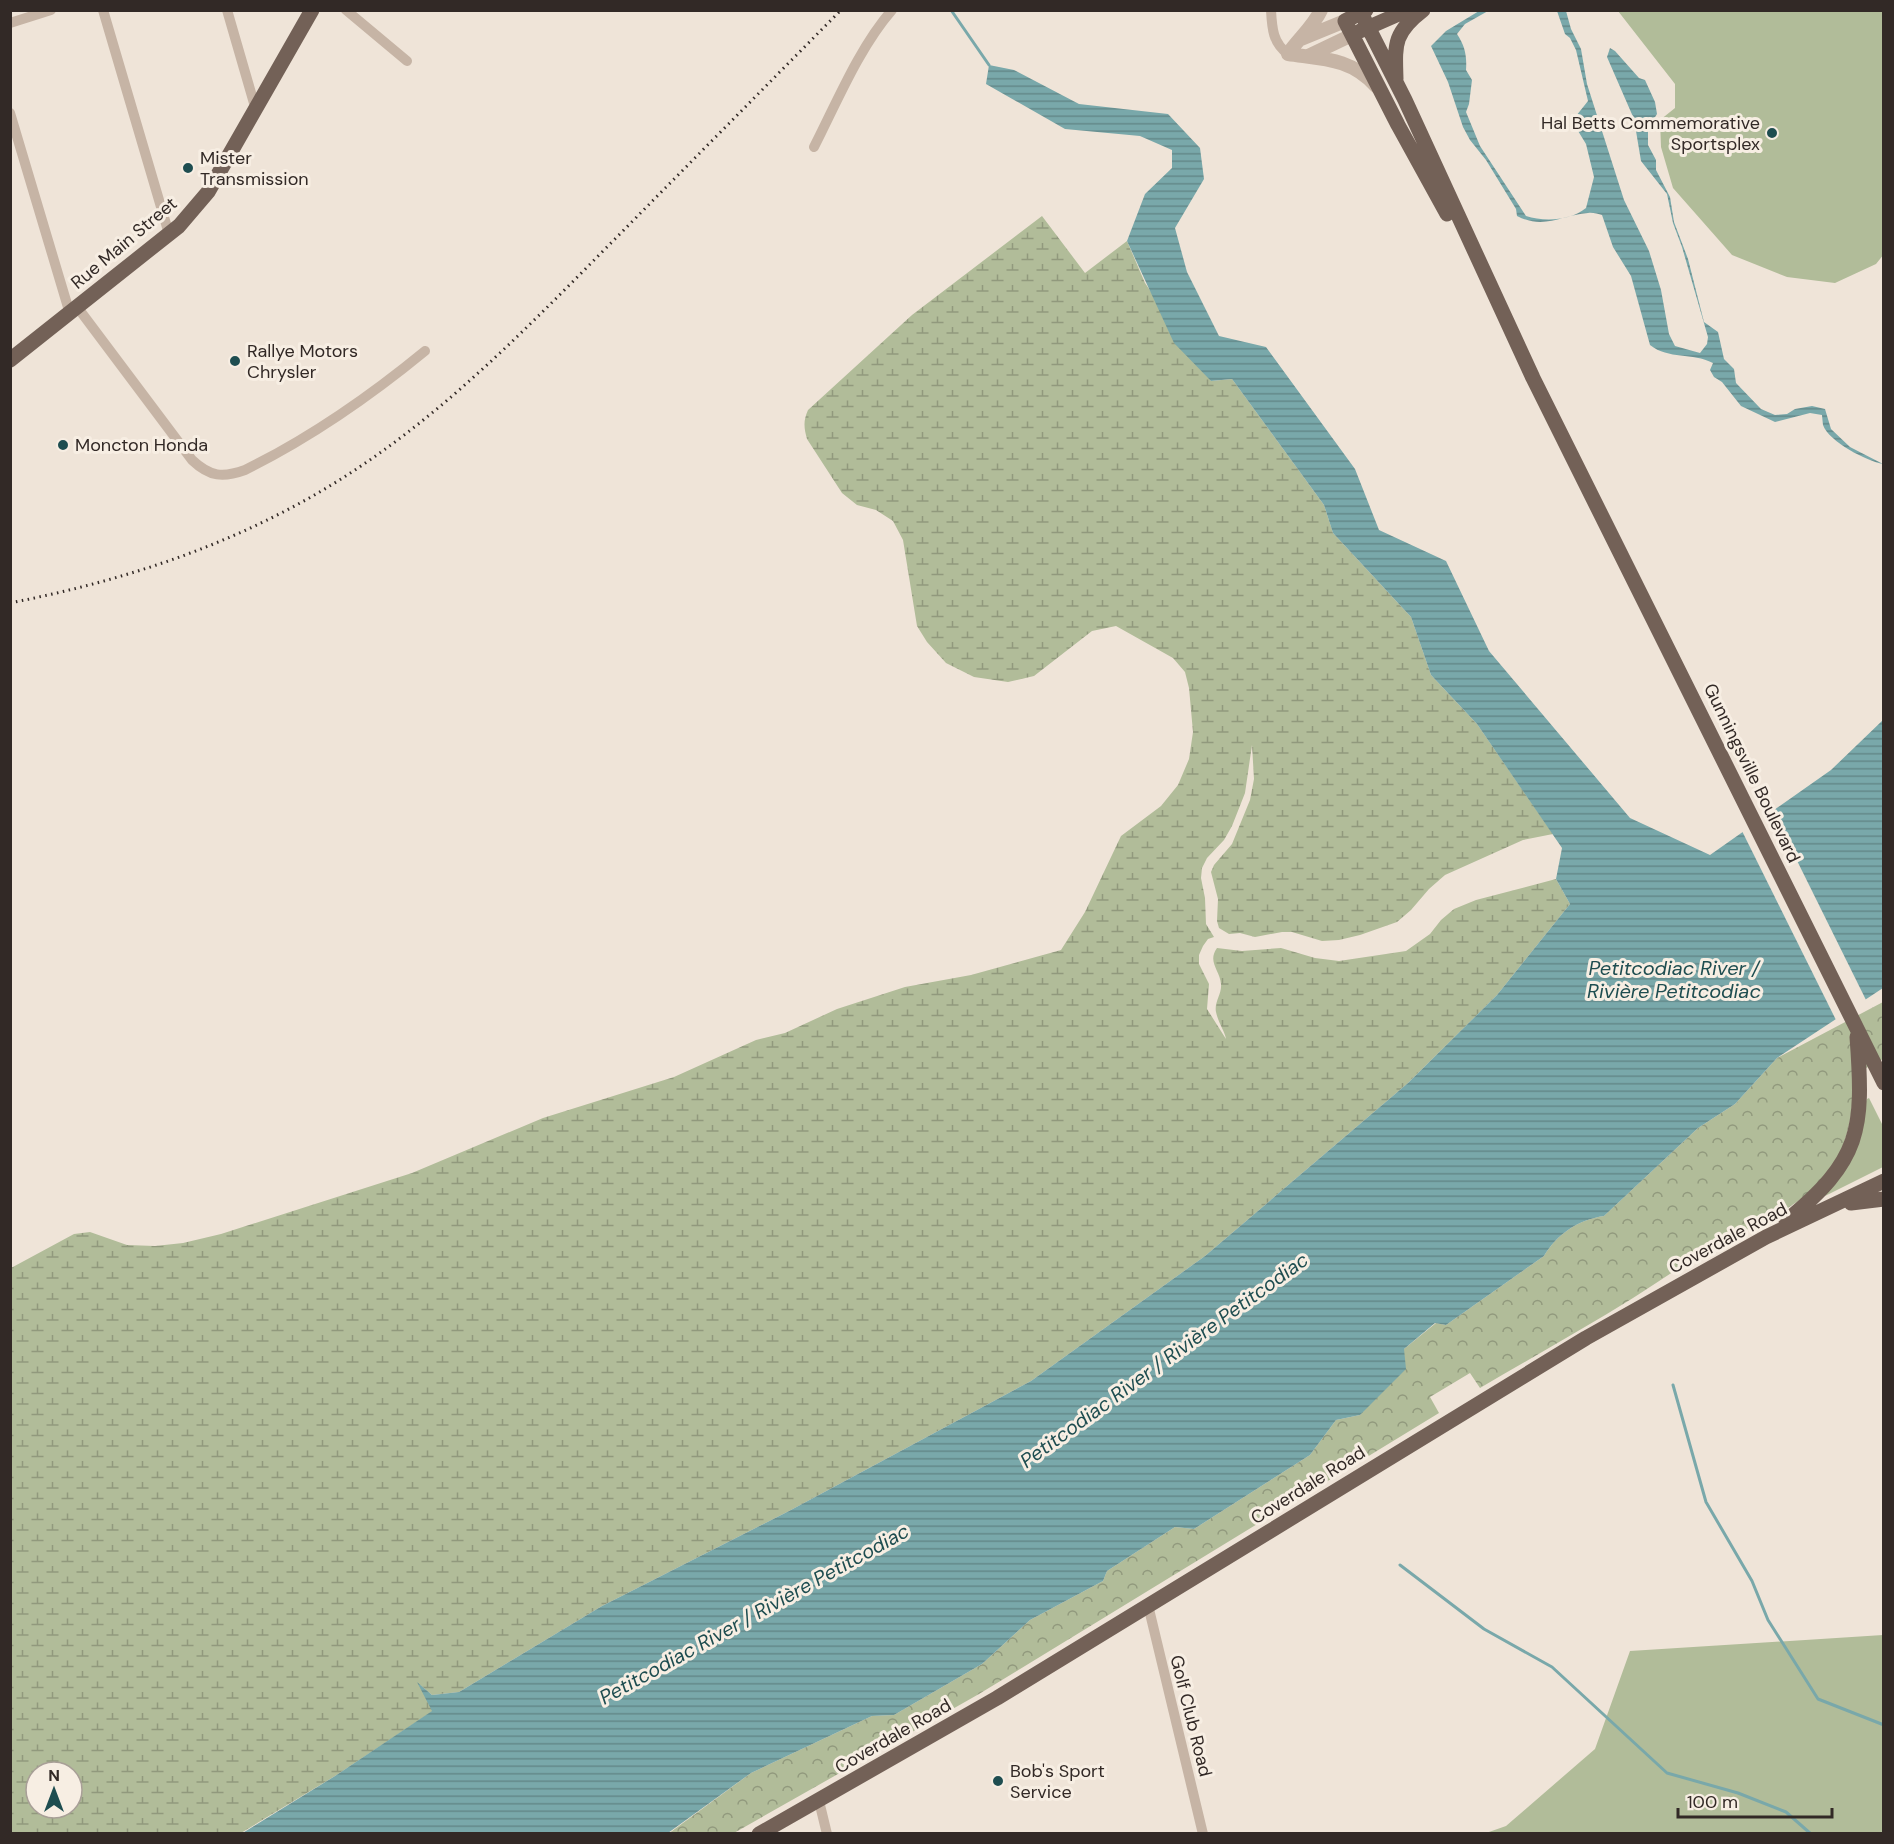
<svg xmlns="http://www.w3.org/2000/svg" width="1894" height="1844" viewBox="0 0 1894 1844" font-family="'DM Sans',sans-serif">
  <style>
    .grass { fill: #b1bc99 }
    .wetland { fill: url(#wetland-marsh); fill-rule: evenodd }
    .park { fill: url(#park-crowns) }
    .water { fill: url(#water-rules) }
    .pier { fill: #efe4d8 }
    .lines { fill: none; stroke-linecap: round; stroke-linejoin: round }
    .stream { stroke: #79a8aa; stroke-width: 3 }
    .minor { stroke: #c6b4a5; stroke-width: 10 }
    .tertiary { stroke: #c6b4a5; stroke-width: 14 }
    .primary { stroke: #736157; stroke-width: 15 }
    .rail { stroke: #322926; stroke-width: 3; stroke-dasharray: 1.5 4.5; stroke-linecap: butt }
    .poi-dot { fill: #1e4d50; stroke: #f7eee3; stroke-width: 2 }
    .labels { text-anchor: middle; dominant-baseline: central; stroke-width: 6; stroke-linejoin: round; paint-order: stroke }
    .poi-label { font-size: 18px; fill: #322926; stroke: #f7eee3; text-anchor: start }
    .street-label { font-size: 18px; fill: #322926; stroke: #f7eee3 }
    .water-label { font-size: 20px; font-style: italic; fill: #1e4d50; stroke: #f7eee3 }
  </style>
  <defs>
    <pattern id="wetland-marsh" width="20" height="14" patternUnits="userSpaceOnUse" patternTransform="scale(1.5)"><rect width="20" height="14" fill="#b1bc99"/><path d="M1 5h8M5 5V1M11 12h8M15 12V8" fill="none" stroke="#91997d"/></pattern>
    <pattern id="park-crowns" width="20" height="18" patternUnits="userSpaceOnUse" patternTransform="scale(1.5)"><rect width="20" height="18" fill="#b1bc99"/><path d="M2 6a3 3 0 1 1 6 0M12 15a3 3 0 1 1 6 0" fill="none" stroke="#91997d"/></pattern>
    <pattern id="water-rules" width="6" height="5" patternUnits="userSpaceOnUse" patternTransform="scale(1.5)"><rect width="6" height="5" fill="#79a8aa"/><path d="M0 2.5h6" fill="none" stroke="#64898a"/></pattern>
  </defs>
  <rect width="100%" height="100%" fill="#efe4d8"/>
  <path class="grass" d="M1618 11H1883L1884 254 1876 264 1835 283 1787 277 1732 255 1673 188 1661 147 1660 120 1675 108V84Z
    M1869 1098 1883 1126V1167L1825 1196 1867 1099Z
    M1883 1635V1833H1486L1506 1826 1595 1749 1630 1651Z"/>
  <path class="wetland" d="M1042 216 1085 273 1127 241 1145 283 1211 381 1232 379 1324 505 1333 533 1411 617 1431 675 1477 724 1553 834 1523 840 1445 875 1429 889 1411 910 1397 922 1360 935 1339 940 1322 941 1292 932H1282L1255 937 1240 933 1229 934 1219 928 1217 921 1218 899 1211 872 1214 865 1232 844 1250 800 1254 779 1252 745 1245 793 1232 826 1224 840 1207 858 1202 868 1201 878 1205 898 1206 924 1214 937 1208 939 1203 946 1199 955V964L1209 984 1207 1009 1226 1039C1225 1032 1218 1022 1216 1012 1214 1002 1222 994 1221 984 1220 970 1207 962 1217 948L1242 951 1281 948 1315 958 1339 961 1406 951 1430 934 1441 920 1454 909 1476 900 1556 879 1570 904 1497 995 1408 1083 1205 1256 1031 1381 789 1511 602 1606 459 1692 432 1695 419 1684 433 1711 335 1776 241 1833 11 1834V1268L74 1234 90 1232 127 1245 155 1246 183 1243 221 1234 412 1173 543 1118 674 1077 756 1040 785 1033 837 1009 905 987 971 975 1061 950 1085 912 1121 836 1161 806 1178 785 1189 759 1193 732 1189 688 1185 672 1173 658 1116 626 1092 631 1034 676 1008 682 974 677 946 663 927 642 917 626 903 540 893 521 876 510 857 505 842 493 807 439C804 428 803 421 808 410L912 315ZM36 1772H72V1808H36Z"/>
  <path class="park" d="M1883 1002V1059L1853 1075C1854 1113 1848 1152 1821 1181 1792 1213 1749 1226 1713 1247 1685 1263 1660 1281 1633 1298 1583 1329 1531 1358 1480 1388L1470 1373 1430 1397 1439 1413 979 1694 734 1833 668 1834 751 1773 872 1716 894 1715 982 1664 1030 1620 1103 1581 1107 1571 1175 1527 1194 1529 1310 1455 1336 1420 1360 1415 1404 1349 1436 1323 1446 1325 1544 1256C1557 1234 1578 1220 1604 1216L1698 1128 1735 1104 1777 1058Z"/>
  <path class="water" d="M1479 11H1488L1465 24 1457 34C1465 46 1467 56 1466 70L1472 80 1469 104 1466 112 1480 146 1526 216C1544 222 1570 221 1586 208L1594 177 1586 144 1572 121 1588 101 1576 50 1570 38 1565 34 1557 11H1566L1571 29 1581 49 1587 84 1624 200 1649 251 1661 290 1669 334 1675 346 1700 353 1707 344 1708 337 1682 247 1673 223 1667 194 1641 161 1634 119 1607 57 1610 48 1615 51 1639 78 1645 80 1655 102 1657 114 1648 128V145L1656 160V170L1670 197 1674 222 1688 259 1704 322 1718 332 1724 359 1734 369 1736 383 1761 409 1775 415 1787 414 1795 409 1812 406 1825 409 1831 429 1850 447 1883 464C1867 461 1829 442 1823 425 1823 424 1822 416 1822 415L1810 413 1775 422 1741 406 1722 382 1714 377 1710 370 1713 363C1692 352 1669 360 1650 345L1631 276 1613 247 1602 215C1598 214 1592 212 1588 213 1562 215 1544 230 1517 216L1516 209 1486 160 1470 140 1463 127 1448 82 1431 46 1446 31Z
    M989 65 1014 70 1079 104 1168 114 1200 148 1204 179 1175 228 1187 272 1219 336 1266 347 1355 469 1379 530 1446 561 1489 651 1630 818 1710 855 1831 770 1883 720V988L1777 1058 1735 1104 1698 1128 1604 1216C1578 1220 1557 1234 1544 1256L1446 1325 1435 1323 1404 1349 1406 1369 1360 1415 1336 1420 1310 1455 1194 1529 1175 1527 1107 1571 1103 1581 1030 1620 982 1664 894 1715 872 1716 751 1773 668 1833 241 1834 335 1776 432 1711 417 1682 432 1695 459 1692 602 1606 789 1511 1031 1381 1205 1256 1408 1083 1497 995 1570 904 1556 879 1562 848 1477 724 1431 675 1411 617 1333 533 1324 505 1232 379 1211 381 1174 343 1127 241 1145 194 1172 168V150L1140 136 1065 129 986 84Z"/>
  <path class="pier" d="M1771 808 1867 1002 1837 1022 1741 829Z"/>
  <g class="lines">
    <path class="stream" d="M951 10 989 65
      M1673 1385 1706 1502 1752 1581 1768 1620 1818 1699 1884 1725
      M1400 1565 1484 1629 1552 1667 1667 1773 1738 1793 1786 1812 1811 1834"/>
    <path class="minor" d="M103 10 169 234
      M227 10 256 110
      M346 10 407 61
      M1271 10C1272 29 1273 43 1288 54
      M10 23 51 10
      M10 113 70 314
      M814 147C837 102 859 48 892 10
      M78 308 192 460C210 477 223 478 245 470 310 438 369 397 425 351
      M1148 1605 1203 1834
      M819 1801 827 1834"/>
    <path class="tertiary" d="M1321 10C1313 27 1298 39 1288 54 1323 59 1351 58 1376 86
      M1301 39 1345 21
      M1308 56 1352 35"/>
    <path class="primary" d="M1366 10 1345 21 1398 125 1447 214
      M1361 13 1405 100 1533 378 1884 1083
      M1360 31 1408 10
      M1396 79C1395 45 1393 33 1423 10
      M10 360 179 226 208 192 312 10
      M1851 1203 1884 1199
      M1786 1221C1861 1160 1864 1130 1857 1037
      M759 1834 997 1698 1586 1338 1766 1237 1884 1181"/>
    <path class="rail" d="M10 603C122 581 230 546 328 487 436 422 521 334 609 245 686 167 763 89 841 10"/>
  </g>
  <g class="poi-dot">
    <circle cx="1772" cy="133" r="6"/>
    <circle cx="188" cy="168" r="6"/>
    <circle cx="235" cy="361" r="6"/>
    <circle cx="63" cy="445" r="6"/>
    <circle cx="998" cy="1781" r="6"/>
  </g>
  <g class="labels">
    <g class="poi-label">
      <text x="1760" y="123" text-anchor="end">Hal Betts Commemorative<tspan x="1760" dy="21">Sportsplex</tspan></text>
      <text x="200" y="158">Mister<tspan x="200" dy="21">Transmission</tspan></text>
      <text x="247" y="351">Rallye Motors<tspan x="247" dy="21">Chrysler</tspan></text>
      <text x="75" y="445">Moncton Honda</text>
      <text x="1010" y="1771">Bob's Sport<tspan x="1010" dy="21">Service</tspan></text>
    </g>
    <g class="street-label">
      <text transform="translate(124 243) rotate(-40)">Rue Main Street</text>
      <text transform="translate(1752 773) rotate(64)">Gunningsville Boulevard</text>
      <text transform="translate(1728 1238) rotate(-28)">Coverdale Road</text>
      <text transform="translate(1308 1485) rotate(-32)">Coverdale Road</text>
      <text transform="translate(1191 1716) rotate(76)">Golf Club Road</text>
      <text transform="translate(893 1736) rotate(-30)">Coverdale Road</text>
    </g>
    <g class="water-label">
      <text x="1674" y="968">Petitcodiac River /<tspan x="1674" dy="23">Rivière Petitcodiac</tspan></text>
      <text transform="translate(1164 1360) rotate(-36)">Petitcodiac River / Rivière Petitcodiac</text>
      <text transform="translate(754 1614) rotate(-29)">Petitcodiac River / Rivière Petitcodiac</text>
    </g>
  </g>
  <rect width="1894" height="1844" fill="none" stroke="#322926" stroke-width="24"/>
  <g transform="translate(54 1790)"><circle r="28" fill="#f7eee3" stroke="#a89f97" stroke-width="1.5"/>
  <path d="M0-4.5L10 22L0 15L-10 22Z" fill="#1e4d50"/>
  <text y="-9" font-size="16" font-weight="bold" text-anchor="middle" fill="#322926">N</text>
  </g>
  <path d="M1678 1808v9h154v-9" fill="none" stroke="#322926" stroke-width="3"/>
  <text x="1687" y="1808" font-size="18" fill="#322926" stroke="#f7eee3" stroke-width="4.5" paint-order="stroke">100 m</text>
</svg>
